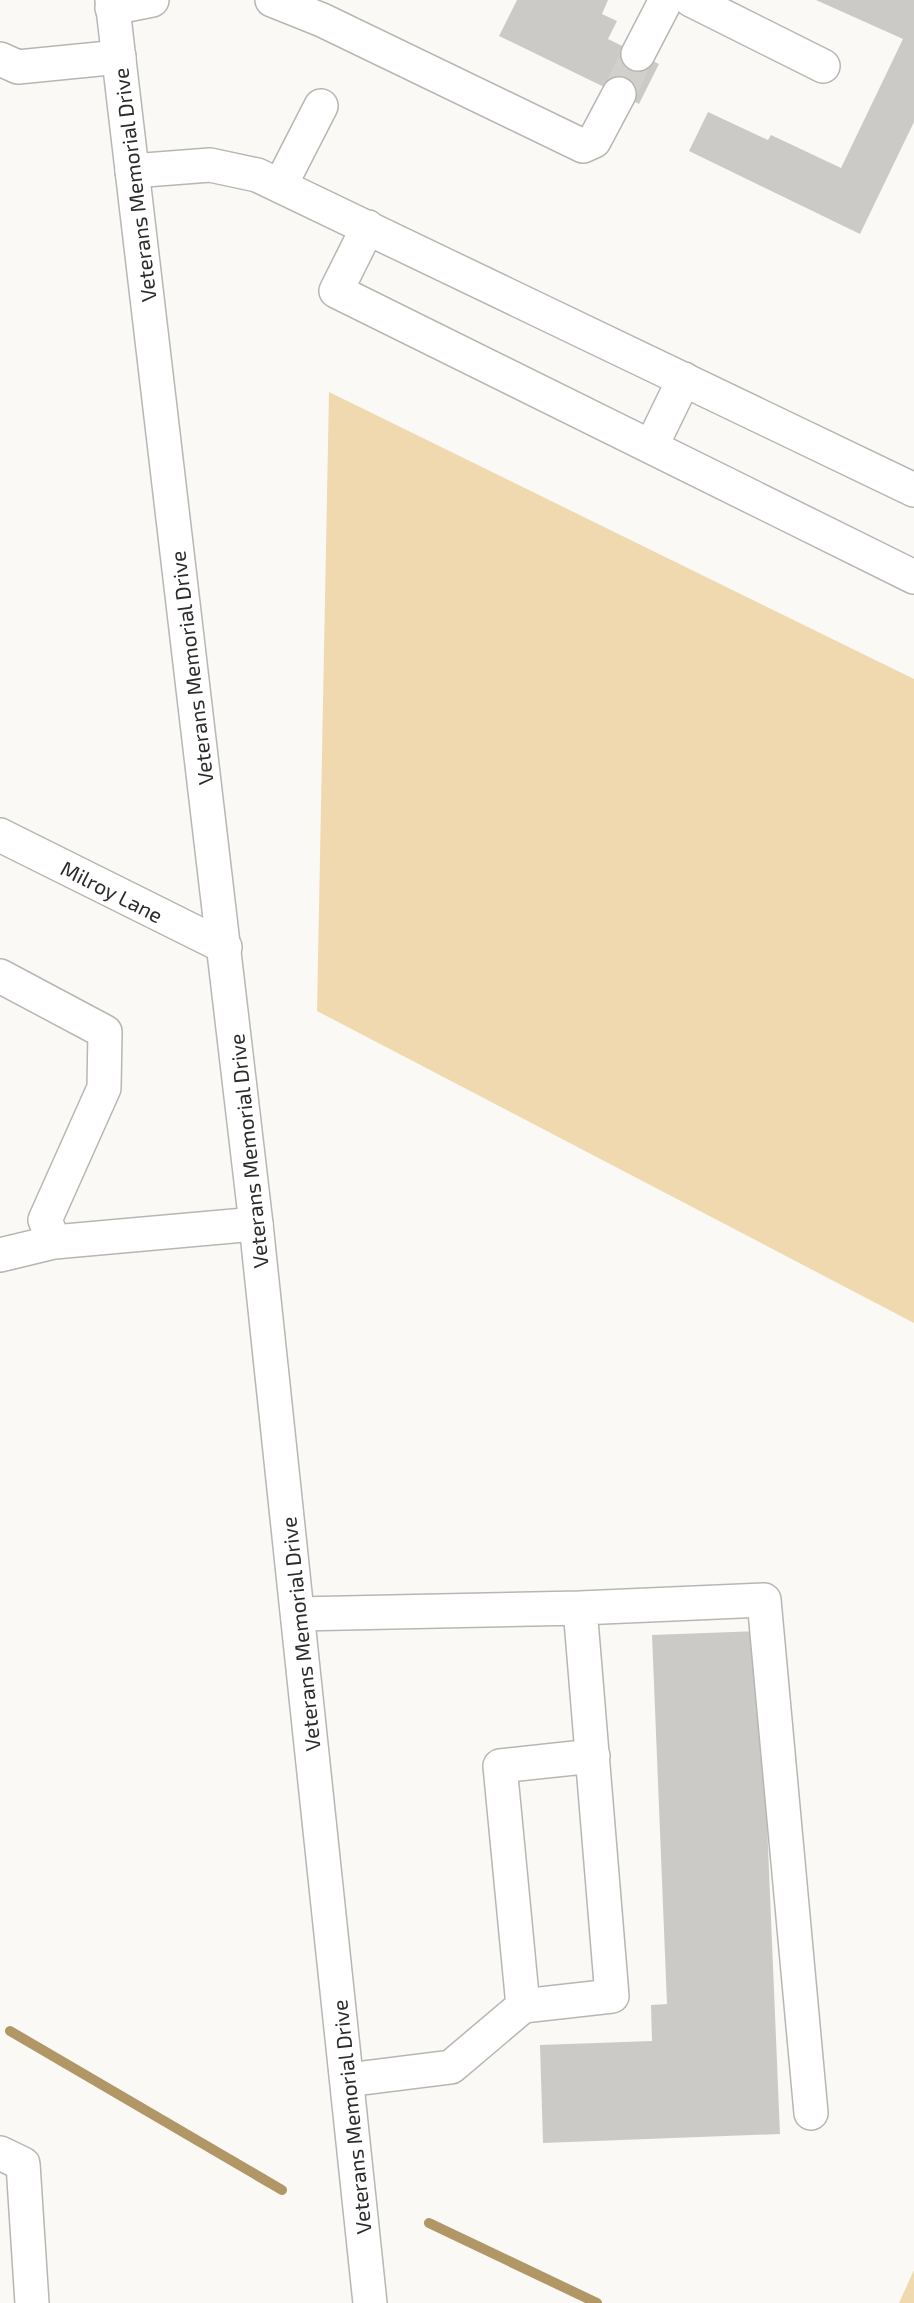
<svg xmlns="http://www.w3.org/2000/svg" width="914" height="2303" viewBox="0 0 914 2303" font-family="'Exo 2',sans-serif">
  <style>
    .green { fill: #f0d9af }
    .lines { fill: none; stroke-linecap: round; stroke-linejoin: round }
    .stream { stroke: #b29766; stroke-width: 10 }
    .building { fill: #cccac7 }
    .minor-tunnel { stroke: #d2d0cd; stroke-width: 33; stroke-dasharray: 33 16; stroke-linecap: butt }
    .minor-casing { stroke: #b8b6b3; stroke-width: 36 }
    .major-casing { stroke: #b8b6b3; stroke-width: 36 }
    .minor { stroke: #fff; stroke-width: 33 }
    .major { stroke: #fff; stroke-width: 33 }
    .labels { text-anchor: middle; dominant-baseline: central; stroke-width: 6; stroke-linejoin: round; paint-order: stroke }
    .street-label { font-size: 21px; fill: #2c2b2a; stroke: #fff }
  </style>
  <rect width="100%" height="100%" fill="#fbf9f6"/>
  <path class="green" d="M329 392 914 679V1323L317 1011Z
    M914 2270V2303H899Z"/>
  <g class="lines">
    <path class="stream" d="M10 2031 282 2190
      M429 2223 597 2303"/>
  </g>
  <path class="building" d="M517 0H608L602 14 617 21 608 39 659 64 639 104 499 36Z
    M816 0H914V122L860 234 689 151 708 112 768 140 771 135 841 168 903 39Z
    M759 1631 780 2134 543 2143 540 2045 652 2041 651 2005 667 2004 652 1635Z"/>
  <g class="lines">
    <path class="minor-tunnel" d="M619 94 638 54"/>
    <g class="minor-casing">
      <path id="minor" d="M272 0 322 20 583 146 594 141 619 94
        M691 0 823 66
        M112 8 152 0
        M638 54 666 0
        M0 59 18 67 119 57
        M132 171 210 165 257 175 914 490
        M280 186 321 106
        M368 227 336 291 914 577
        M651 447 684 379
        M0 835 225 947
        M0 976 105 1032 104 1088 45 1220 54 1242 256 1224
        M0 1255 54 1242
        M580 1608 764 1600 811 2113
        M298 1614 580 1608 612 1996 523 2006 451 2067 347 2080
        M523 2006 500 1766 593 1756
        M0 2153 23 2164 32 2303"/>
    </g>
    <g class="major-casing">
      <path id="major" d="M112 0 256 1224 370 2303"/>
    </g>
    <use href="#minor" class="minor"/>
    <use href="#major" class="major"/>
  </g>
  <g class="labels">
    <g class="street-label">
      <text transform="translate(134 185) rotate(-97)">Veterans Memorial Drive</text>
      <text transform="translate(191 668) rotate(-97)">Veterans Memorial Drive</text>
      <text transform="translate(112 891) rotate(27)">Milroy Lane</text>
      <text transform="translate(248 1151) rotate(-96)">Veterans Memorial Drive</text>
      <text transform="translate(300 1634) rotate(-96)">Veterans Memorial Drive</text>
      <text transform="translate(351 2117) rotate(-96)">Veterans Memorial Drive</text>
    </g>
  </g>
</svg>
